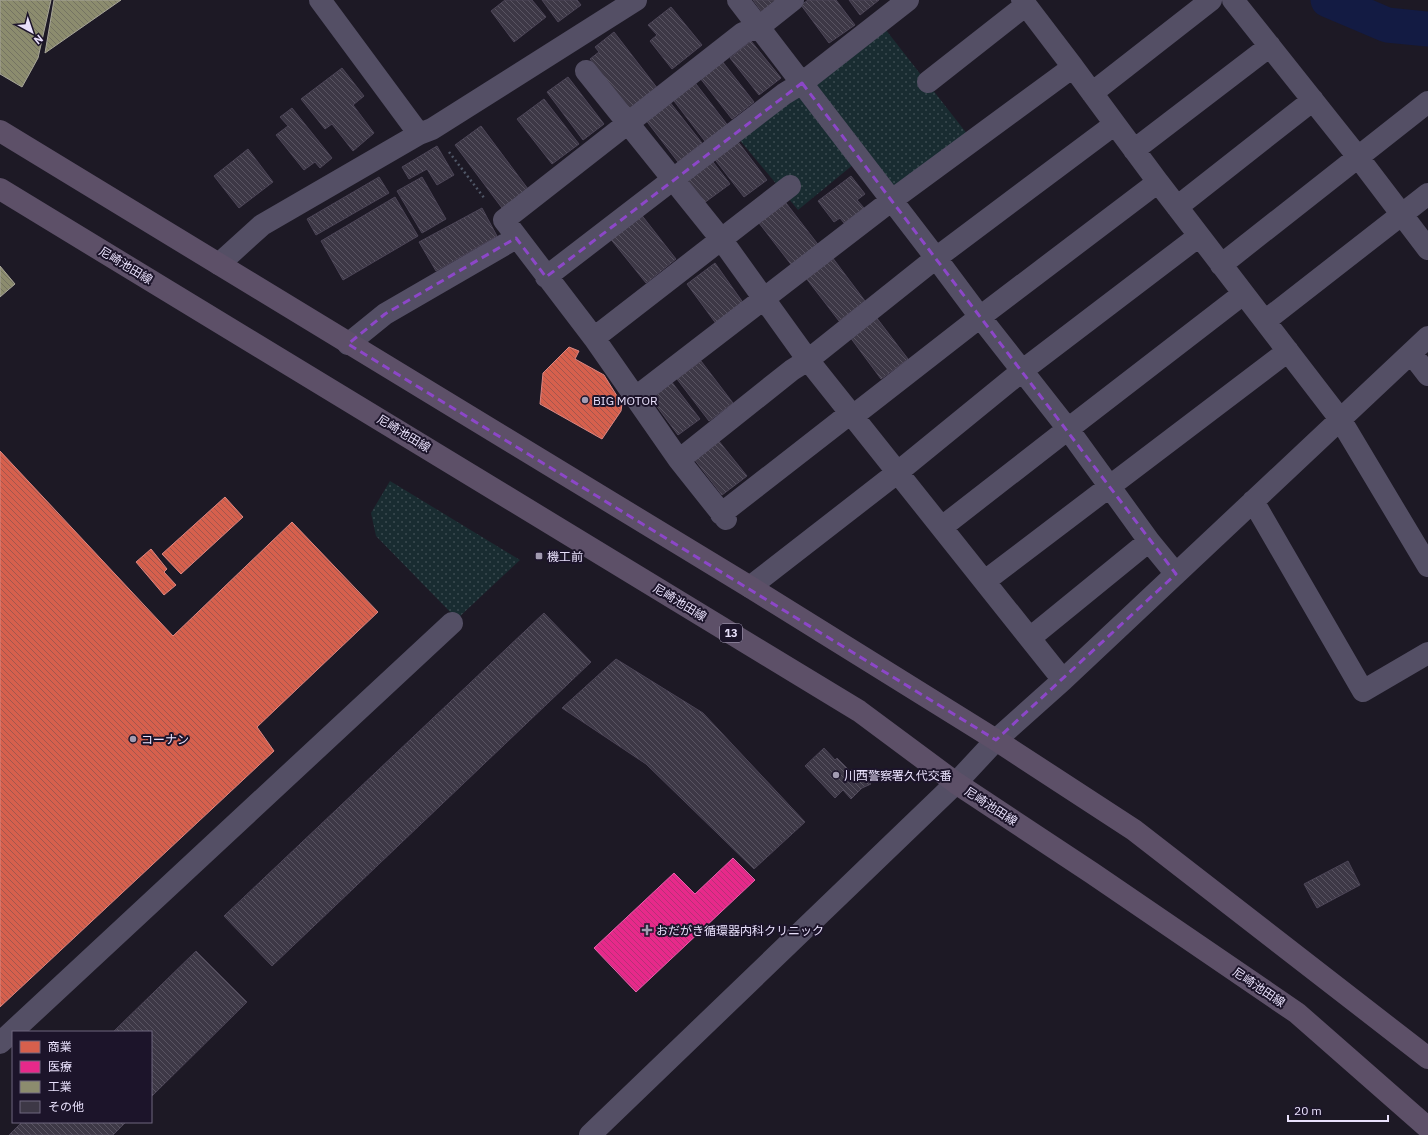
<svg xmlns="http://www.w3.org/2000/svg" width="1428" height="1135" viewBox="0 0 1428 1135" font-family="'IBM Plex Sans','Noto Sans JP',sans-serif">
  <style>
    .grass { fill: url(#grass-dots) }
    .shops { fill: url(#shops-back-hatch); stroke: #dc8782 }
    .health { fill: url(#health-back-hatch); stroke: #e860ac }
    .industry { fill: url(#industry-back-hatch); stroke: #a8a699 }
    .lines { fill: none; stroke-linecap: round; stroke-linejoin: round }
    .canal { stroke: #131b43; stroke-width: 35 }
    .building { fill: url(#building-back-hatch); stroke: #4c4557 }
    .path { stroke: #4f5666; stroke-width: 2.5; stroke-dasharray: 2 3; stroke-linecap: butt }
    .minor { stroke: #544f65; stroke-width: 22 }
    .major { stroke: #5d5068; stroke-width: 22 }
    .marked { fill: none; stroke: #8c47c8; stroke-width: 3; stroke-dasharray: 8 5; stroke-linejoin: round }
    .poi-dot { fill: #a29bb1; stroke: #1c142a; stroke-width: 1.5 }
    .labels { text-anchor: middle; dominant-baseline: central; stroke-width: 4; stroke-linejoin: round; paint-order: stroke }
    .shield { fill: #1c142a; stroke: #aca4bd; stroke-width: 1 }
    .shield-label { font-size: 11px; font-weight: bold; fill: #e9e1fc }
    .street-label { font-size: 12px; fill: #e9e1fc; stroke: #1c142a }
    .poi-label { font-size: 12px; fill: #e9e1fc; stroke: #1c142a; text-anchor: start }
  </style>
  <defs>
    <pattern id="grass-dots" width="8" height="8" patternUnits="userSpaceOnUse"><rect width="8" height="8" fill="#192c31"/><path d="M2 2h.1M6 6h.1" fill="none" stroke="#3a4a50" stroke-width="1.8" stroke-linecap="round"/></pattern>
    <pattern id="shops-back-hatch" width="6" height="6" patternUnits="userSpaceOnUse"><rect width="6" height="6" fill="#d6604d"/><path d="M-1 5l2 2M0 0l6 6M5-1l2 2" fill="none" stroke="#a4564d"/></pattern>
    <pattern id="health-back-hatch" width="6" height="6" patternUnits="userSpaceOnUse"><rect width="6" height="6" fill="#e7298a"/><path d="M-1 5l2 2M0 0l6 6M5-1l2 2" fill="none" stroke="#b73177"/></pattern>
    <pattern id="industry-back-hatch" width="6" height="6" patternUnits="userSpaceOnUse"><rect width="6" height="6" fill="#8c8c6e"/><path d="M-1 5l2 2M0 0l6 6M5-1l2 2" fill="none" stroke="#747362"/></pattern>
    <pattern id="building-back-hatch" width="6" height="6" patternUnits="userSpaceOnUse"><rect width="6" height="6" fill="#3d3846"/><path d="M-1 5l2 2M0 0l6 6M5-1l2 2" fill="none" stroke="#595462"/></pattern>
  </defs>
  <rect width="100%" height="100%" fill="#1d1925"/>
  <path class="grass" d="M882 25 968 135 894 192 808 83Z
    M796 92 854 164 798 210 738 138Z
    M390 481 520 560 457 619 376 536 371 513Z"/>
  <path class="shops" d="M569 347 579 351 575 359 604 375 622 404 621 411 602 439 540 404 543 373Z
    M0 451 173 636 292 522 378 612 257 727 274 751 0 1007Z
    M225 497 243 517 181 574 162 554Z
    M151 549 167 569 164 572 176 585 164 595 136 562Z"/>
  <path class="health" d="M733 858 755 880 636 992 594 948 674 873 695 894Z"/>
  <path class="industry" d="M0 0H51L38 58 22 87 0 74Z
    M54 0H121L45 53Z
    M0 266 15 284 0 297Z"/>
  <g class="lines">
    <path class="canal" d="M1328 0 1387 25 1428 29"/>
  </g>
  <path class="building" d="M505 0H532L546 17 514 42 491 11Z
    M542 0H577L581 5 558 22Z
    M753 0H779L762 12Z
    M808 0H836L855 25 829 43 801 5Z
    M849 0H879L860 15Z
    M671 7 702 45 672 69 650 41 657 35 648 25Z
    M614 32 658 89 630 111 590 59 599 52 595 47Z
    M751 41 781 78 759 95 730 58Z
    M722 61 754 102 732 119 700 78Z
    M342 68 364 96 353 105 374 133 353 151 332 124 325 129 301 99Z
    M568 77 604 124 583 140 547 92Z
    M693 80 729 127 707 144 671 97Z
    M544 99 579 144 552 164 517 119Z
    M669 101 702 143 678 162 645 119Z
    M292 108 332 158 320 168 315 162 304 170 276 135 288 126 280 117Z
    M481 126 528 189 502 208 455 145Z
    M736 139 767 180 744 197 713 157Z
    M437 146 454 175 437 185 427 169 409 179 402 167Z
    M248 149 273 182 239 208 214 176Z
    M710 158 730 184 704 203 684 177Z
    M851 176 865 194 857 200 864 208 844 223 840 218 834 222 818 201Z
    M379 177 389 193 316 235 307 219Z
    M422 177 446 219 422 233 397 191Z
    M395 197 418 236 343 280 321 241Z
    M786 203 820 247 793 267 759 223Z
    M482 208 497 236 436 271 419 242Z
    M640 213 676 259 646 283 609 237Z
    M832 257 865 301 839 321 806 278Z
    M715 263 744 304 717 325 687 284Z
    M876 317 908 359 881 379 850 337Z
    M701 361 733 403 709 421 677 379Z
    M671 381 700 419 678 435 650 397Z
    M718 440 747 476 722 495 694 459Z
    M544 613 591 662 272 966 224 916Z
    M616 659 703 713 805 822 754 869 646 764 562 708Z
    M824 748 835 760 837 758 850 771 852 769 862 779 871 784 862 788 851 799 843 790 835 798 805 766Z
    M1348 861 1360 885 1317 908 1304 884Z
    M196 951 247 1002 151 1097V1032H113Z
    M22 1122H126L113 1135H9Z"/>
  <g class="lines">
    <path class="path" d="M449 152 485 199"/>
    <path class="minor" d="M320 0 419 134
      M1022 0 1073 67
      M1233 0 1358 157 1428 249
      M586 71 721 239 808 360 1063 680
      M928 82 1026 5
      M1092 93 1211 0
      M1134 150 1270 46
      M1158 182 1340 419 1428 566
      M790 186 594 338 504 220 743 33 759 27 793 0
      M1177 207 1313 100
      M219 264 262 225 419 134 432 129 636 0
      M1221 265 1428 102
      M546 277 784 94 802 83 908 0
      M1265 321 1428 194
      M594 338 679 460 726 519
      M348 344 385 314 516 238
      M1411 353 1428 375
      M636 397 892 200 1073 67 1115 124 936 258 980 317 853 416 843 419 721 514
      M679 460 792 370 808 360 936 258 738 0
      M1253 501 1363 691 1428 653
      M942 527 1068 429 980 317 1158 182 1115 124
      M1176 574 1149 541 1068 429 1243 294
      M985 581 1288 351
      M750 587 898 472 1023 370 1199 236
      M1030 638 1149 541
      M0 1043 452 623
      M590 1135 956 783 996 740 1063 680 1428 337"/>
    <path class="major" d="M0 131 750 587 996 740 1134 830 1428 1058
      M0 189 859 711 956 783 1092 873 1297 1013 1428 1128"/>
  </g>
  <path class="marked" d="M802 83 1176 574 996 740 348 344 385 314 516 238 546 277Z"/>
  <g class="poi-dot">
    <circle cx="585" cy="400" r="4"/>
    <rect x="535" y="552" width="8" height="8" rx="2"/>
    <circle cx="133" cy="739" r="4"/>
    <circle cx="836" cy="775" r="4"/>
    <path d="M645 924h4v4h4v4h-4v4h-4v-4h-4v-4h4z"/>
  </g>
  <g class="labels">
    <rect class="shield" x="720" y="624" width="22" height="18" rx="3"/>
    <g class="shield-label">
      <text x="731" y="633">13</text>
    </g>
    <g class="street-label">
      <text transform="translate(126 265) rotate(31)">尼崎池田線</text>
      <text transform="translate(404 433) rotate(31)">尼崎池田線</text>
      <text transform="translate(680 602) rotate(31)">尼崎池田線</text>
      <text transform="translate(991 806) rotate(33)">尼崎池田線</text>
      <text transform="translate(1259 987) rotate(34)">尼崎池田線</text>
    </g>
    <g class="poi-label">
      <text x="593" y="400">BIG MOTOR</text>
      <text x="547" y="556">機工前</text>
      <text x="141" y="739">コーナン</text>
      <text x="844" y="775">川西警察署久代交番</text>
      <text x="656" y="930">おだがき循環器内科クリニック</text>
    </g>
  </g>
  <rect x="12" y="1031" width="140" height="92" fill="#1c142a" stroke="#6e667e"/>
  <rect x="20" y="1041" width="20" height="12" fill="#d6604d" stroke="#6e667e"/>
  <text x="48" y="1051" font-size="12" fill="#e9e1fc">商業</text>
  <rect x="20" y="1061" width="20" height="12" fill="#e7298a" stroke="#6e667e"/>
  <text x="48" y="1071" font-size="12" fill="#e9e1fc">医療</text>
  <rect x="20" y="1081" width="20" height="12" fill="#8c8c6e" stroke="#6e667e"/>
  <text x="48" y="1091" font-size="12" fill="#e9e1fc">工業</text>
  <rect x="20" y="1101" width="20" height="12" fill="#3d3846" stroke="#6e667e"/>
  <text x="48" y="1111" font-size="12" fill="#e9e1fc">その他</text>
  <g transform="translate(32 32) rotate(140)" stroke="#1c142a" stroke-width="3" paint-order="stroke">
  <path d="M0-3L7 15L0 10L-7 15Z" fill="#e9e1fc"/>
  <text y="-6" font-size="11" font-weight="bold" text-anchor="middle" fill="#e9e1fc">N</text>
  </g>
  <path d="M1288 1115v6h100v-6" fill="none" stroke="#e9e1fc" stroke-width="2"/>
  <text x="1294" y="1115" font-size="12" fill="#e9e1fc" stroke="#1c142a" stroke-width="3" paint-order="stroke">20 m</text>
</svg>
